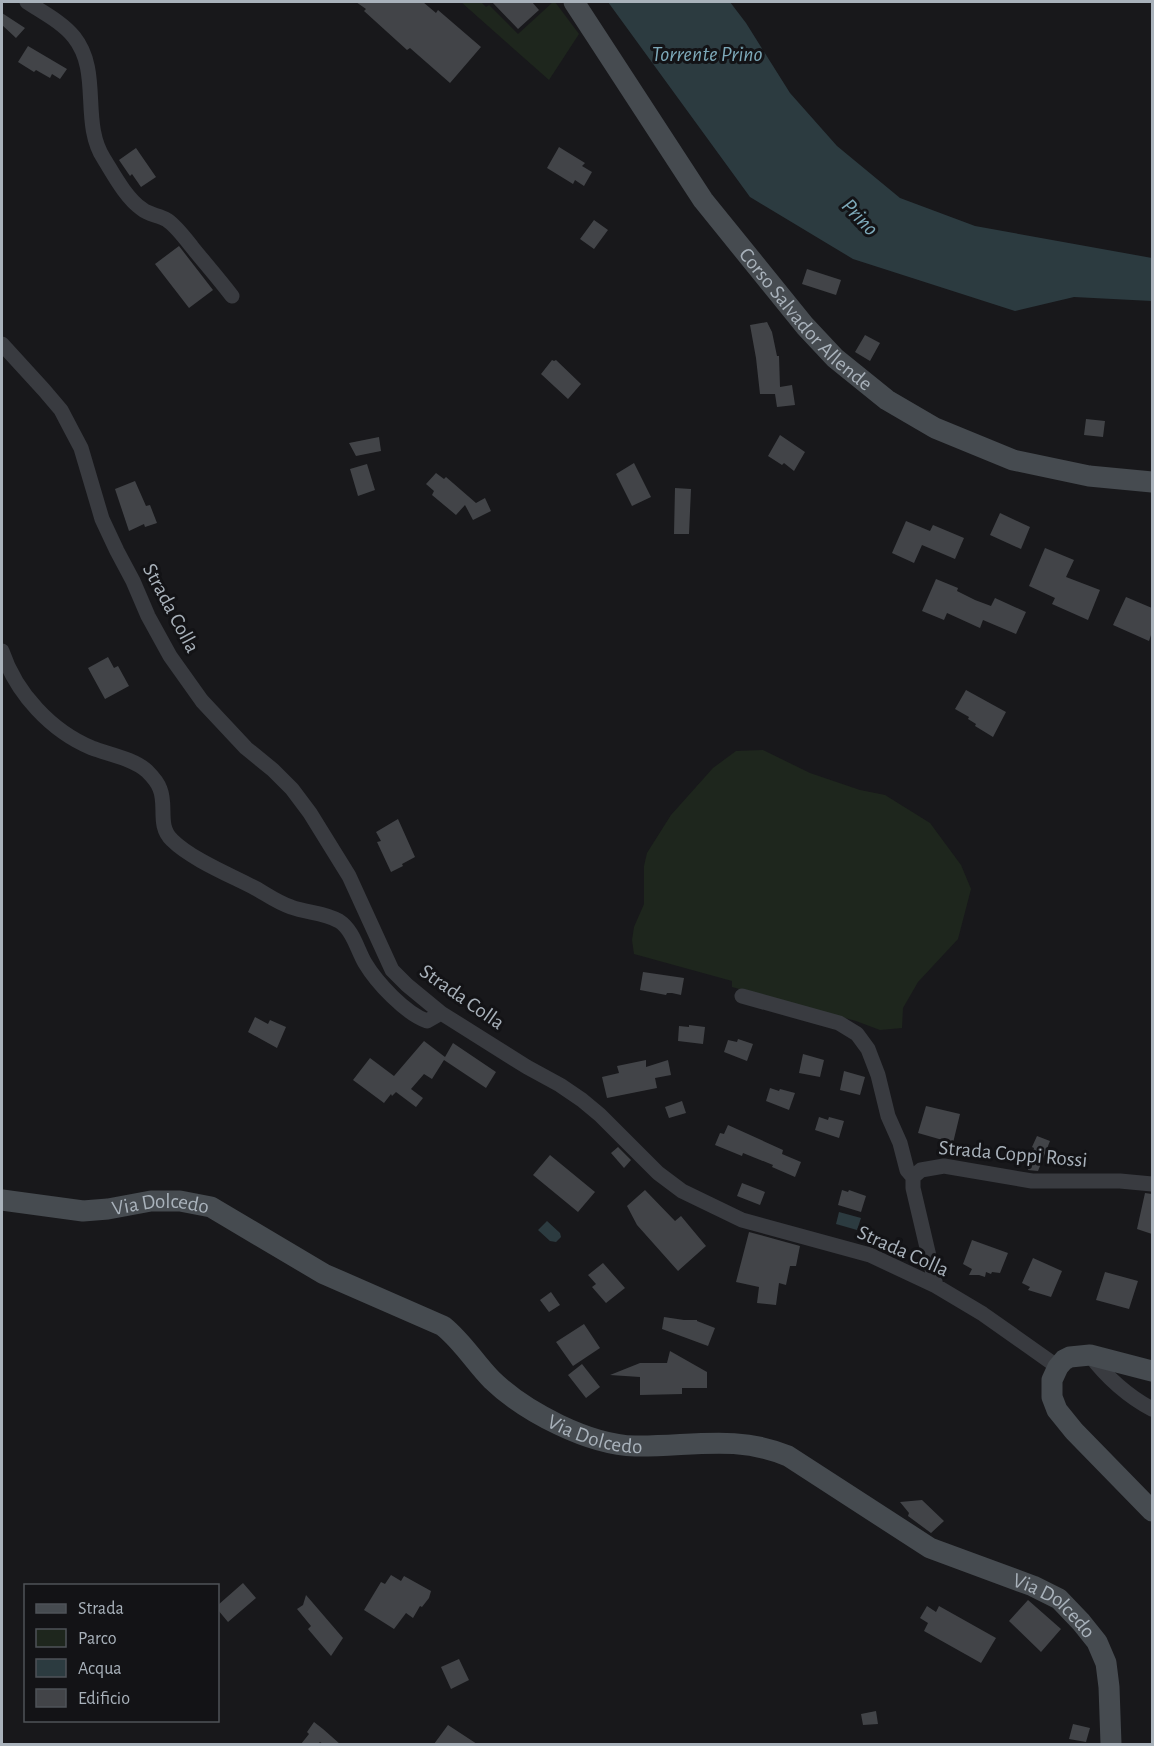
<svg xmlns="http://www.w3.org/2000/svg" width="1154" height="1746" viewBox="0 0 1154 1746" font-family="'Alegreya Sans',sans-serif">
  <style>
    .green { fill: #1e261d }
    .water { fill: #2c3b40 }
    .building { fill: #424448 }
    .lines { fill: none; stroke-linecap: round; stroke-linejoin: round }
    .street { stroke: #393b40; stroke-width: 15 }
    .secondary { stroke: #464b50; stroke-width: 21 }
    .labels { text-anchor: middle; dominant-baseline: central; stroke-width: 6; stroke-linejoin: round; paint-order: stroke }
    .street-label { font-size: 21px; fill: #a9b2bb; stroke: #131316 }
    .water-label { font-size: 22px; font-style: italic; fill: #7da9b9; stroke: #131316 }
  </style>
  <rect width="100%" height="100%" fill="#18181b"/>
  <path class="green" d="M461 2H481L486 7 489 5 518 34 553 2H555L579 34 549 80Z
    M763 750 810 773 860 790 885 795 930 823 961 865 971 889 958 939 918 982 903 1008 902 1028 880 1030 856 1021 732 987V981L634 954 632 940 634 927 644 904V866L647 853 671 815 713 768 736 751Z"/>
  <path class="water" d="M608 2H730L746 23 790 93 837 146 900 198 975 226 1152 258V301L1074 297 1015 311 853 259 750 197Z
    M839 1212 861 1218 857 1230 836 1224Z
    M547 1221 560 1233 561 1237 556 1242 550 1241 538 1230Z"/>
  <path class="building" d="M356 2H423L436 13 438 10 481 47 450 83 410 48 407 50 364 11 366 9Z
    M492 2H532L539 10 518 29Z
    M2 13 25 28 16 38 2 25Z
    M28 46 67 69 60 79 52 74 50 78 36 70 34 72 18 62Z
    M559 147 585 163 582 166 592 172 584 186 575 180 573 184 547 168Z
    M136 148 156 177 141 187 132 174 130 176 119 160Z
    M594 220 608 230 594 249 580 239Z
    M179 246 213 290 189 308 155 264Z
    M807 269 841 280 836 295 802 284Z
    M767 322 772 332 777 356H779L780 387 792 385 795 405 777 407 775 394H760L756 358 750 325Z
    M865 335 880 343 870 361 855 352Z
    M552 360 554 361 556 360 581 384 568 399 541 374Z
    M1086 419 1105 421 1103 437 1084 435Z
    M780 435 805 452 794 471 784 463 782 465 768 456Z
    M379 437 381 451 356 456 349 443Z
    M634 463 651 497 632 506 616 474Z
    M367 464 375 490 358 496 350 469Z
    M436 473 444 479 446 477 476 503 485 498 491 511 473 520 465 505 456 515 432 495 434 491 426 484Z
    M135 481 146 506 150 505 157 523 145 527 144 524 129 531 115 489Z
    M675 488 691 489 689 534H674Z
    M1000 513 1030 527 1021 549 990 535Z
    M906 521 930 531 933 525 964 538 955 559 922 545 914 563 892 553Z
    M1045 548 1074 560 1066 577 1100 590 1088 620 1052 604 1055 598 1029 586Z
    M936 579 958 588 957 591 975 600 991 606 995 598 1026 612 1016 634 983 620 980 628 947 613 944 620 922 611Z
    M1126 597 1152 608V632L1149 641 1113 625Z
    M108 657 114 668 118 666 129 686 105 699 88 668Z
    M966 690 1006 712 993 737 975 726 976 724 968 719 969 717 955 709Z
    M398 819 415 857 402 864 403 866 391 872 377 842 381 841 376 832Z
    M643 972 684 978 681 995 672 993H667L666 995 640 990Z
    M255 1017 268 1024 270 1020 286 1027 277 1048 248 1032Z
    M689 1025 705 1027 703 1044 678 1041 679 1026 689 1027Z
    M738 1039 753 1044 747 1061 724 1052 728 1040 737 1042Z
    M424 1041 445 1057 453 1043 496 1072 486 1088 444 1060 432 1079 424 1074 411 1089 423 1098 416 1107 396 1092 392 1096 391 1094 384 1103 353 1080 370 1058 394 1076Z
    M803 1054 824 1060 820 1077 799 1073Z
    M646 1060V1067L668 1060 671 1075 655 1078 657 1088 607 1098 602 1077 619 1073 617 1066Z
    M844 1071 865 1077 860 1095 840 1090Z
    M770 1088 779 1091 780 1089 795 1093 789 1110 766 1101Z
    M682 1101 686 1113 669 1118 665 1107Z
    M926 1106 960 1114 953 1143 918 1133Z
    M819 1117 828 1120 829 1117 844 1121 839 1138 815 1130Z
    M728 1125 783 1150 782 1154 801 1162 795 1177 772 1167 773 1165 743 1153 742 1156 715 1145 720 1133 724 1134Z
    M1037 1136 1050 1141 1038 1171 1028 1170 1034 1148 1032 1147Z
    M618 1147 631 1160 624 1168 611 1153Z
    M550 1155 595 1192 578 1212 533 1175Z
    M742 1183 765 1192 760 1205 737 1196Z
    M645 1190 675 1221 681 1216 706 1246 678 1271 637 1225 627 1206Z
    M842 1190 848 1192 849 1190 866 1196 861 1212 838 1205Z
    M1145 1193 1152 1194V1234L1137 1229Z
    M749 1232 800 1246 796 1266H790L786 1285 779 1283 776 1305 757 1303 759 1287 736 1282Z
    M972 1240 1008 1253 1000 1273 992 1272 991 1274 986 1272 985 1277 979 1275H969L972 1269 963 1264Z
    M1033 1258 1062 1271 1051 1297 1028 1290 1030 1287 1022 1283Z
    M603 1263 625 1288 606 1303 592 1287 596 1284 588 1275Z
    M1105 1272 1138 1281 1129 1309 1096 1300Z
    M551 1292 560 1305 549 1312 540 1300Z
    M664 1317 684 1320H697V1321L715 1328 708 1346 662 1329Z
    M584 1324 600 1348 573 1366 556 1342Z
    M670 1351 707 1372V1388H682V1394L640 1395V1377L610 1375 640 1363H667Z
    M582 1364 600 1387 586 1398 568 1375Z
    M922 1500 944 1521 931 1533 908 1516 909 1513 900 1502Z
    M391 1575 401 1581 404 1576 431 1591 429 1598 422 1607 420 1606 413 1618 406 1613 394 1629 364 1610 381 1582 385 1584Z
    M243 1583 256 1598 228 1622 218 1610V1605Z
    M306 1595 343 1638 331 1656 308 1629 311 1626 297 1609 303 1605Z
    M1028 1600 1061 1629 1041 1652 1009 1621Z
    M927 1606 936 1612 939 1606 996 1638 981 1663 924 1631 928 1623 920 1618Z
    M459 1659 469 1680 451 1689 441 1667Z
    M876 1711 878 1724 863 1725 861 1714Z
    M314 1722 323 1729 340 1744H323L320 1742 318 1744H301L309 1734 307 1732Z
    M1073 1724 1090 1728 1086 1742 1069 1739Z
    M448 1725 477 1744H434Z"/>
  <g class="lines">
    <path class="street" d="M27 2C42 12 62 22 74 37 102 72 80 122 104 159 114 175 126 198 142 209 149 215 159 215 167 220 176 226 185 238 192 247 205 263 219 279 232 296
      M2 344 44 390 61 410 72 431 81 448 102 519 117 551 133 581 148 616 170 656 202 701 246 748 273 770 292 789 310 813 349 876 392 970 407 985 441 1013 527 1067 560 1085 582 1100 600 1115 658 1173 682 1191 742 1220 870 1255 936 1286 983 1314 1058 1367
      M2 651C16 693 51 731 92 748 108 754 134 759 147 771 151 775 158 783 160 789 167 806 157 826 172 840 191 859 230 875 255 888 266 894 278 903 291 907 307 913 324 912 339 921 353 930 357 949 365 963 377 983 405 1013 427 1021L441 1013
      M742 996 839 1023 857 1034 868 1049 878 1075 888 1116 900 1143 907 1170 913 1177
      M936 1286 913 1188V1177L921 1170 944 1166 1032 1181H1120L1152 1184
      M1090 1355C1106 1377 1129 1397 1152 1409"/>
    <g class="secondary">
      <path id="s1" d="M574 2 703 200 805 326 835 358 887 400 935 428 1013 460 1089 476 1152 482"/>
      <path id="s2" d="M2 1200 83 1211 108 1209 151 1201H180L211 1207 324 1274 443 1326C463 1342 475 1363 492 1380 525 1412 589 1445 635 1446 689 1447 736 1434 788 1456L930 1548 1033 1586 1059 1599 1081 1622 1097 1642 1106 1663 1109 1687 1111 1744"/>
      <path d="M1152 1371 1090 1355 1070 1357 1064 1360 1058 1367 1052 1380V1397L1057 1410 1074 1431 1152 1511"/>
    </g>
  </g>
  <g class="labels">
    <g class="street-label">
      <text stroke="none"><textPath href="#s1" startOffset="394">Corso Salvador Allende</textPath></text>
      <text transform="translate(171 608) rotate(62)">Strada Colla</text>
      <text transform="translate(462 997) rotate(35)">Strada Colla</text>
      <text transform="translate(1013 1154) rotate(5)">Strada Coppi Rossi</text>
      <text stroke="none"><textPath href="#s2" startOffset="160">Via Dolcedo</textPath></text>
      <text transform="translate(903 1251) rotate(24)">Strada Colla</text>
      <text stroke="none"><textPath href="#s2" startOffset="664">Via Dolcedo</textPath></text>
      <text stroke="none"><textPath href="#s2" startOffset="1168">Via Dolcedo</textPath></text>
    </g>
    <g class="water-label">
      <text x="707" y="54">Torrente Prino</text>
      <text transform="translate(860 217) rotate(46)">Prino</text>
    </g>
  </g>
  <rect width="1154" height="1746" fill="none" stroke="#a9b2bb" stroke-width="6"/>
  <rect x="24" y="1584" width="195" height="138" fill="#131316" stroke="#4f5358" stroke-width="1.5"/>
  <rect x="36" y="1604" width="30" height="9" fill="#464b50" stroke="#4f5358" stroke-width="1.5"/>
  <text x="78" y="1614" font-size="18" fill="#a9b2bb">Strada</text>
  <rect x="36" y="1629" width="30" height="18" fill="#1e261d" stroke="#4f5358" stroke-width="1.5"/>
  <text x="78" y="1644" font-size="18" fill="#a9b2bb">Parco</text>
  <rect x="36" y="1659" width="30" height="18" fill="#2c3b40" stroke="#4f5358" stroke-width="1.5"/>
  <text x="78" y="1674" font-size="18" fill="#a9b2bb">Acqua</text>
  <rect x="36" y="1689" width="30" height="18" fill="#424448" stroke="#4f5358" stroke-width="1.5"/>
  <text x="78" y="1704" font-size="18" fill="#a9b2bb">Edificio</text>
</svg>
